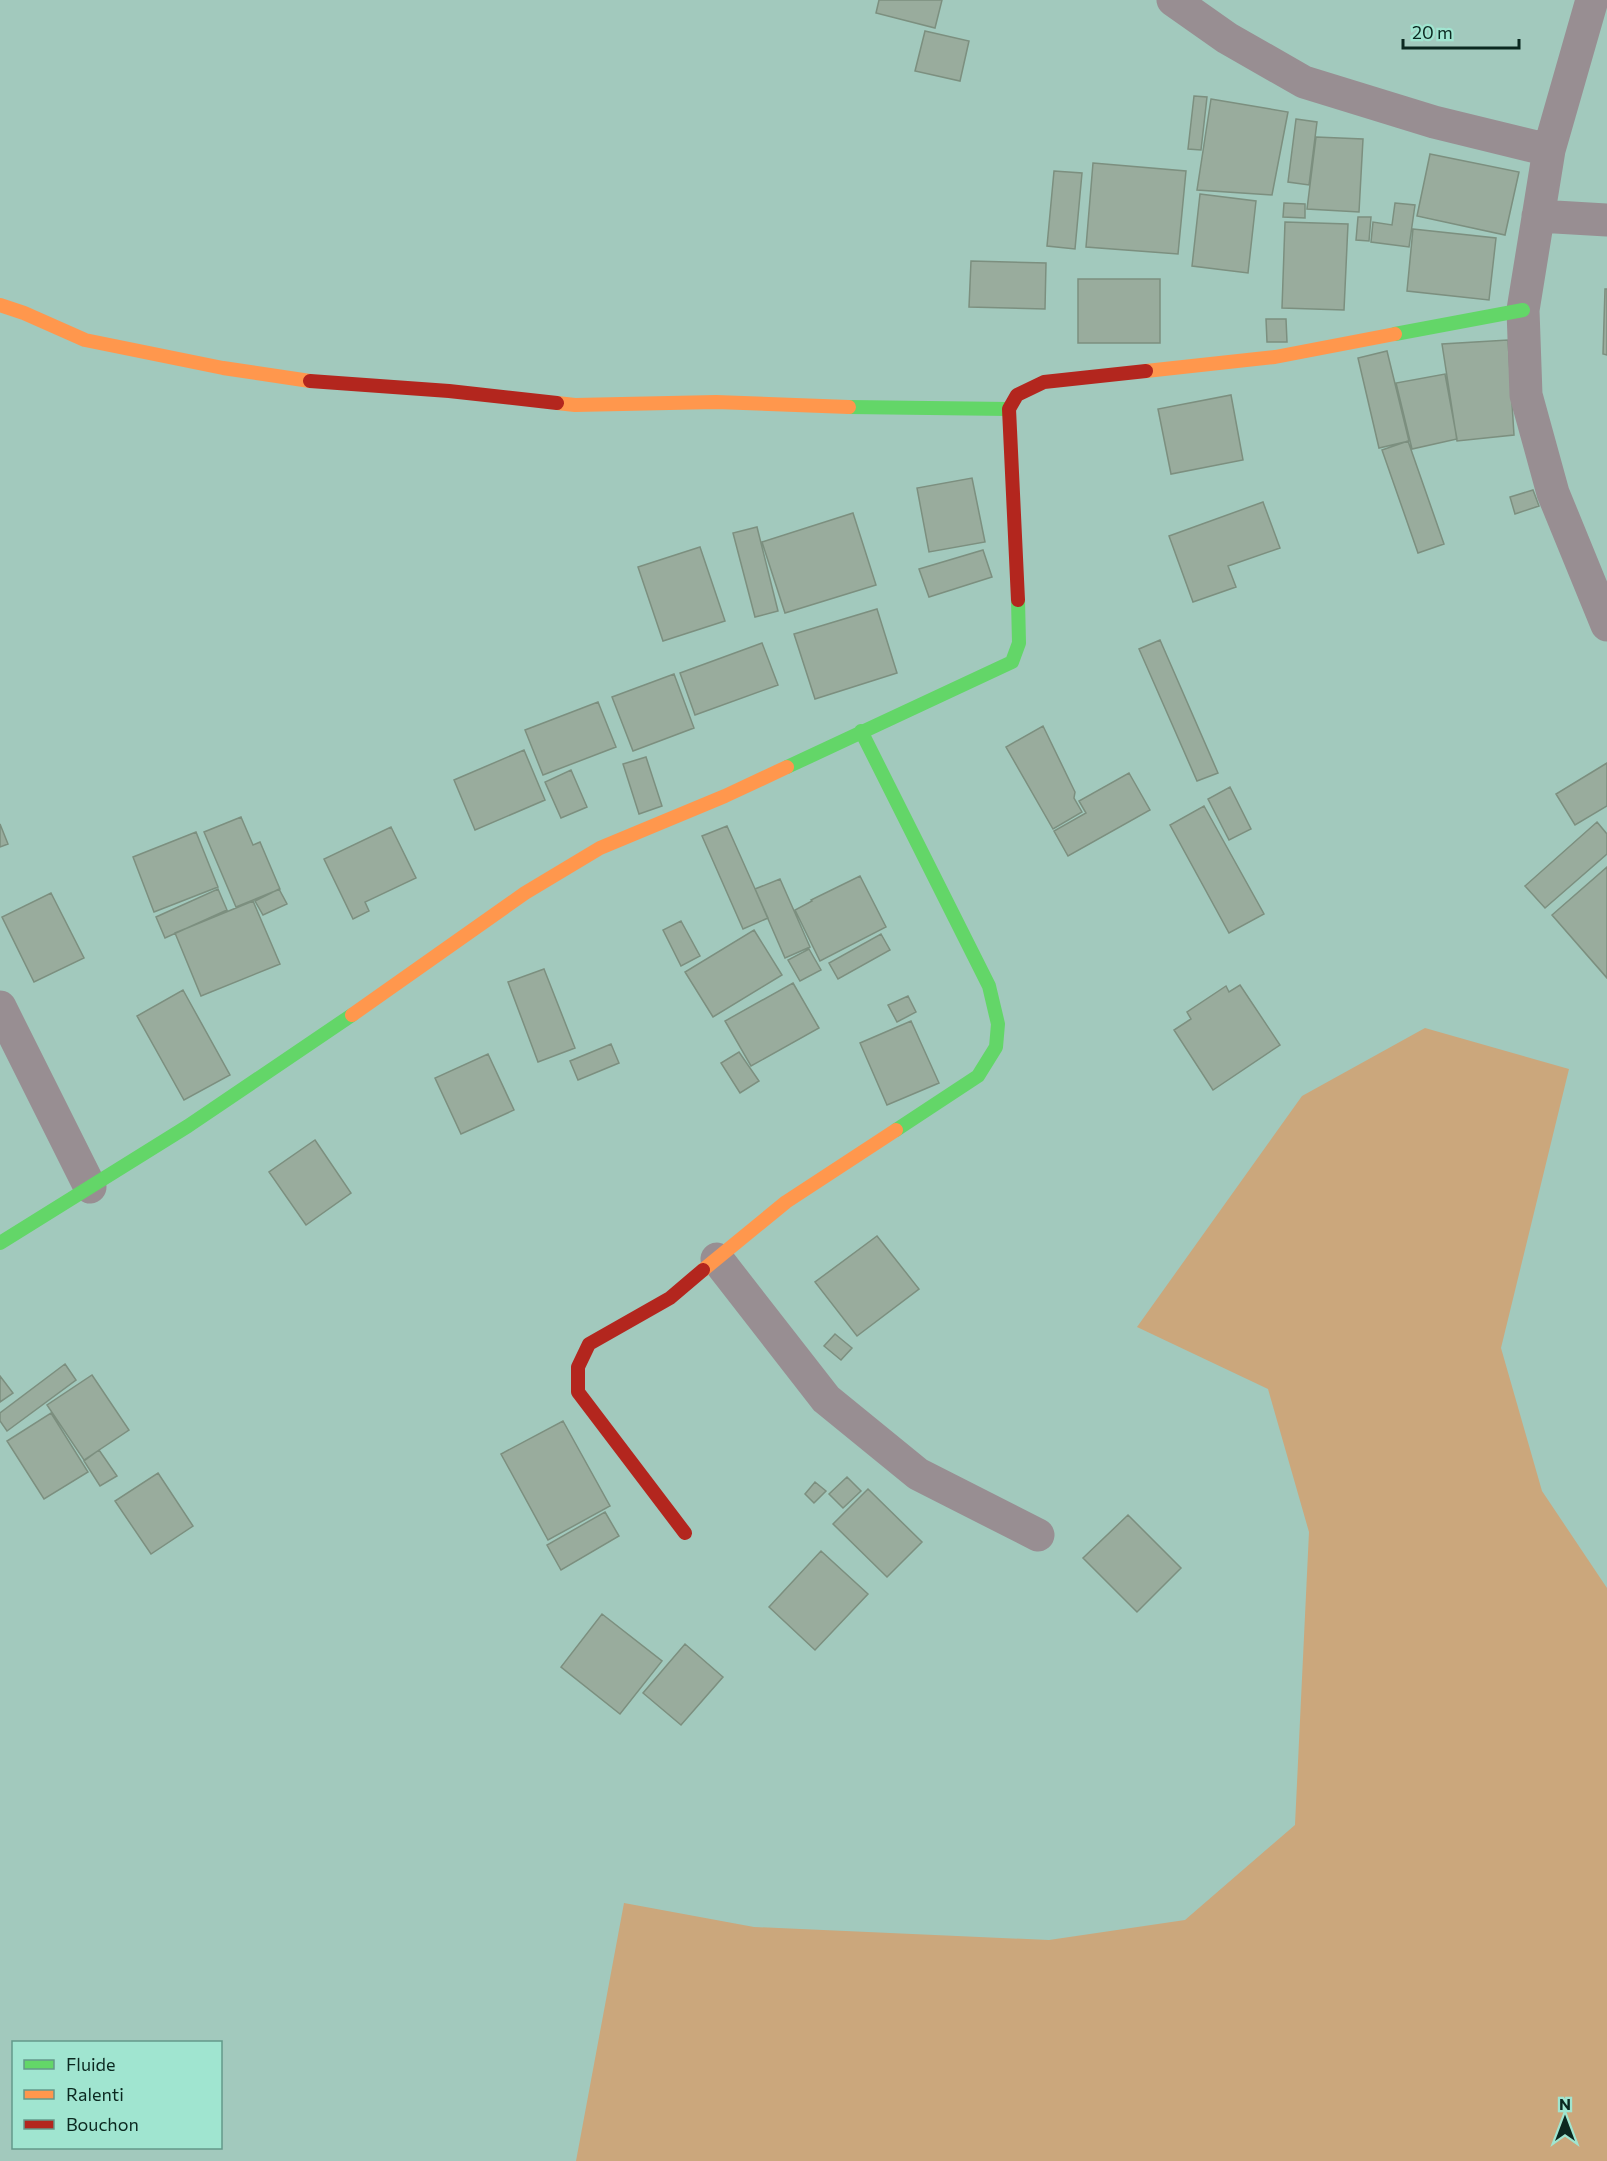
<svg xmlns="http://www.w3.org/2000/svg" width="1607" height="2161" viewBox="0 0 1607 2161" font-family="Commissioner,sans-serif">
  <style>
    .green { fill: #cba77c }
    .building { fill: #99ac9d; stroke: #7c8f7f; stroke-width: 1.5 }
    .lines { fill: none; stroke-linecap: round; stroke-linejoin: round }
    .street { stroke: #988e92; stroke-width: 33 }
    .fast { stroke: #63d668; stroke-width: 14 }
    .slow { stroke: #ff974d; stroke-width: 14 }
    .jam { stroke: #b3261e; stroke-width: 14 }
  </style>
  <rect width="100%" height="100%" fill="#a2c9bd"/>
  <path class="green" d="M1425 1028 1569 1069 1501 1348 1542 1491 1607 1588V2161H576L624 1903 754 1927 1049 1940 1185 1920 1295 1825 1309 1532 1268 1389 1137 1327 1302 1096Z"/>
  <path class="building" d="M879 0H942L935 28 876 13Z
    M925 31 969 41 960 81 915 71Z
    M1194 96 1207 97 1201 150 1188 149Z
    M1211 99 1288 112 1272 195 1197 190Z
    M1296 119 1317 122 1309 185 1288 182Z
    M1316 137 1363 139 1359 212 1307 209Z
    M1430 154 1519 172 1505 235 1417 216Z
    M1093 163 1186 171 1178 254 1086 247Z
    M1054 171 1082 173 1075 249 1047 246Z
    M1200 194 1256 201 1248 273 1192 266Z
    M1284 203 1305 204V218L1283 217Z
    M1395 203 1415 205 1409 247 1371 242 1373 222 1392 225Z
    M1358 217H1371L1369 241 1356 240Z
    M1285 222 1348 224 1344 310 1282 308Z
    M1413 229 1496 238 1489 300 1407 291Z
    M971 261 1046 263 1045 309 969 307Z
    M1078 279H1160V343H1078Z
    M1605 289H1607V355L1603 354Z
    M1266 319H1286L1287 342H1267Z
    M1508 340 1514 435 1457 441 1442 344Z
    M1387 351 1409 441 1379 448 1358 358Z
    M1445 374 1457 439 1412 449 1396 383Z
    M1231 395 1243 460 1171 474 1158 409Z
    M1408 441 1444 544 1418 553 1382 450Z
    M972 478 985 542 929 552 917 488Z
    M1533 490 1539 506 1515 514 1510 497Z
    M1263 502 1280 548 1228 566 1236 587 1193 602 1169 536Z
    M853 513 876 585 785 613 762 542Z
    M757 527 778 611 755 617 733 533Z
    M700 547 725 621 663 641 638 567Z
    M983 550 992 577 929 597 919 569Z
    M877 609 897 673 815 699 794 634Z
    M1160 640 1218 773 1197 781 1139 649Z
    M762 643 778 685 695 715 680 673Z
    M674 674 694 728 633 751 612 697Z
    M598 702 616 747 543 775 525 730Z
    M1043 726 1075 792 1074 798 1082 812 1053 829 1006 747Z
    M524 750 545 800 475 830 454 780Z
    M646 757 662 806 639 814 623 764Z
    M1607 763V806L1575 825 1556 794Z
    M571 770 587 807 561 818 545 782Z
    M1129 773 1150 810 1068 856 1054 831 1086 813 1079 801Z
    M1230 787 1251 829 1229 840 1208 799Z
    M1204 806 1264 914 1229 933 1170 825Z
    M241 817 253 845 260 842 280 889 236 907 204 832Z
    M1597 822 1607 834V854L1545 908 1525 886Z
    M0 824 8 844 0 847Z
    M727 826 768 918 743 929 702 836Z
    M391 827 416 878 365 902 369 911 353 919 324 859Z
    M196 832 218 887 154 912 133 857Z
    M1607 867V978L1552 915Z
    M860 876 886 927 820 961 795 910 812 901 811 900Z
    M780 879 810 947 785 958 755 889Z
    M218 889 227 910 165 938 156 917Z
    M279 889 287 904 263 915 255 901Z
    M51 893 84 958 34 982 2 917Z
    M253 901 280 964 201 996 175 933Z
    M681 921 700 956 681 966 663 930Z
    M754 930 782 975 713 1017 685 972Z
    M881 934 890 950 838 979 829 963Z
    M809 949 821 970 800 981 788 960Z
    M544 969 575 1048 538 1062 508 982Z
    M793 983 819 1028 751 1066 725 1021Z
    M1240 985 1280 1045 1213 1090 1174 1030 1191 1019 1187 1012 1226 986 1229 992Z
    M183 990 230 1075 184 1100 137 1016Z
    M908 996 916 1012 897 1022 888 1005Z
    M911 1021 939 1083 887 1105 860 1043Z
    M611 1044 619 1063 578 1080 570 1061Z
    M739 1052 759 1081 740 1093 721 1063Z
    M488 1054 514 1110 461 1134 435 1078Z
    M315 1140 351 1193 306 1225 269 1172Z
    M877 1236 919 1289 857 1336 815 1282Z
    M835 1334 852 1348 841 1360 824 1346Z
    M65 1364 76 1380 7 1431 0 1421V1413Z
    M92 1375 129 1430 84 1460 47 1405Z
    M0 1376 13 1393 0 1402Z
    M51 1413 88 1472 44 1499 7 1441Z
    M563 1421 610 1506 548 1540 501 1454Z
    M99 1450 117 1476 100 1486 84 1461Z
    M158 1473 193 1526 151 1554 115 1501Z
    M847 1477 861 1491 843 1508 829 1494Z
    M815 1482 826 1491 814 1503 805 1494Z
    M868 1489 922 1542 887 1577 833 1524Z
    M605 1512 619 1536 561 1570 547 1545Z
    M1128 1515 1181 1568 1137 1612 1083 1558Z
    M821 1551 868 1594 815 1650 769 1607Z
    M602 1614 662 1661 620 1714 561 1667Z
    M685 1644 723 1677 681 1725 643 1693Z"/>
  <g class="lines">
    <path class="street" d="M1173 0 1227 38 1304 82 1434 122 1549 150
      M1592 0 1549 150 1523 310 1526 395 1553 493 1607 625
      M1538 216 1607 220
      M0 1007 90 1187
      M717 1259 826 1399 918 1474 1038 1535"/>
    <path class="fast" d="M1395 334 1523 310
      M849 407 1009 409
      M861 731 989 986 998 1024 996 1047 978 1076 896 1130
      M787 767 1012 662 1019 643 1018 600
      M0 1243 188 1126 352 1015"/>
    <path class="slow" d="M0 305 24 313 85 340 223 368 310 381
      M1146 371 1275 357 1395 334
      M557 403 575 405 716 402 849 407
      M352 1015 525 893 600 848 725 796 787 767
      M703 1270 786 1202 896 1130"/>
    <path class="jam" d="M310 381 449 391 557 403
      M1018 600 1009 409 1017 395 1044 382 1146 371
      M685 1533 578 1392V1367L589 1344 670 1298 703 1270"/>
  </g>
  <rect x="12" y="2041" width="210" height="108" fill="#a0e5d0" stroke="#64998a" stroke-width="1.5"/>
  <rect x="24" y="2060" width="30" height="9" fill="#63d668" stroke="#64998a" stroke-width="1.5"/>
  <text x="66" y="2071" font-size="18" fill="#0b2820">Fluide</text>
  <rect x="24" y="2090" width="30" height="9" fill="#ff974d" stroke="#64998a" stroke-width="1.5"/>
  <text x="66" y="2101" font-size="18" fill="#0b2820">Ralenti</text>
  <rect x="24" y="2120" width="30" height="9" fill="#b3261e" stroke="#64998a" stroke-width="1.5"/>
  <text x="66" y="2131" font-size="18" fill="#0b2820">Bouchon</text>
  <g transform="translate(1565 2119)" stroke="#a0e5d0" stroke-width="4.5" paint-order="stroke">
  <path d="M0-4.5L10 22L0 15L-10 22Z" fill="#0b2820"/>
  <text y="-9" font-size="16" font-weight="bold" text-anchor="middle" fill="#0b2820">N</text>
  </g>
  <path d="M1403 39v9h116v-9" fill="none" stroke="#0b2820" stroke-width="3"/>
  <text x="1412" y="39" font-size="18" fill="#0b2820" stroke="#a0e5d0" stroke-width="4.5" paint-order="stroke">20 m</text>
</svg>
